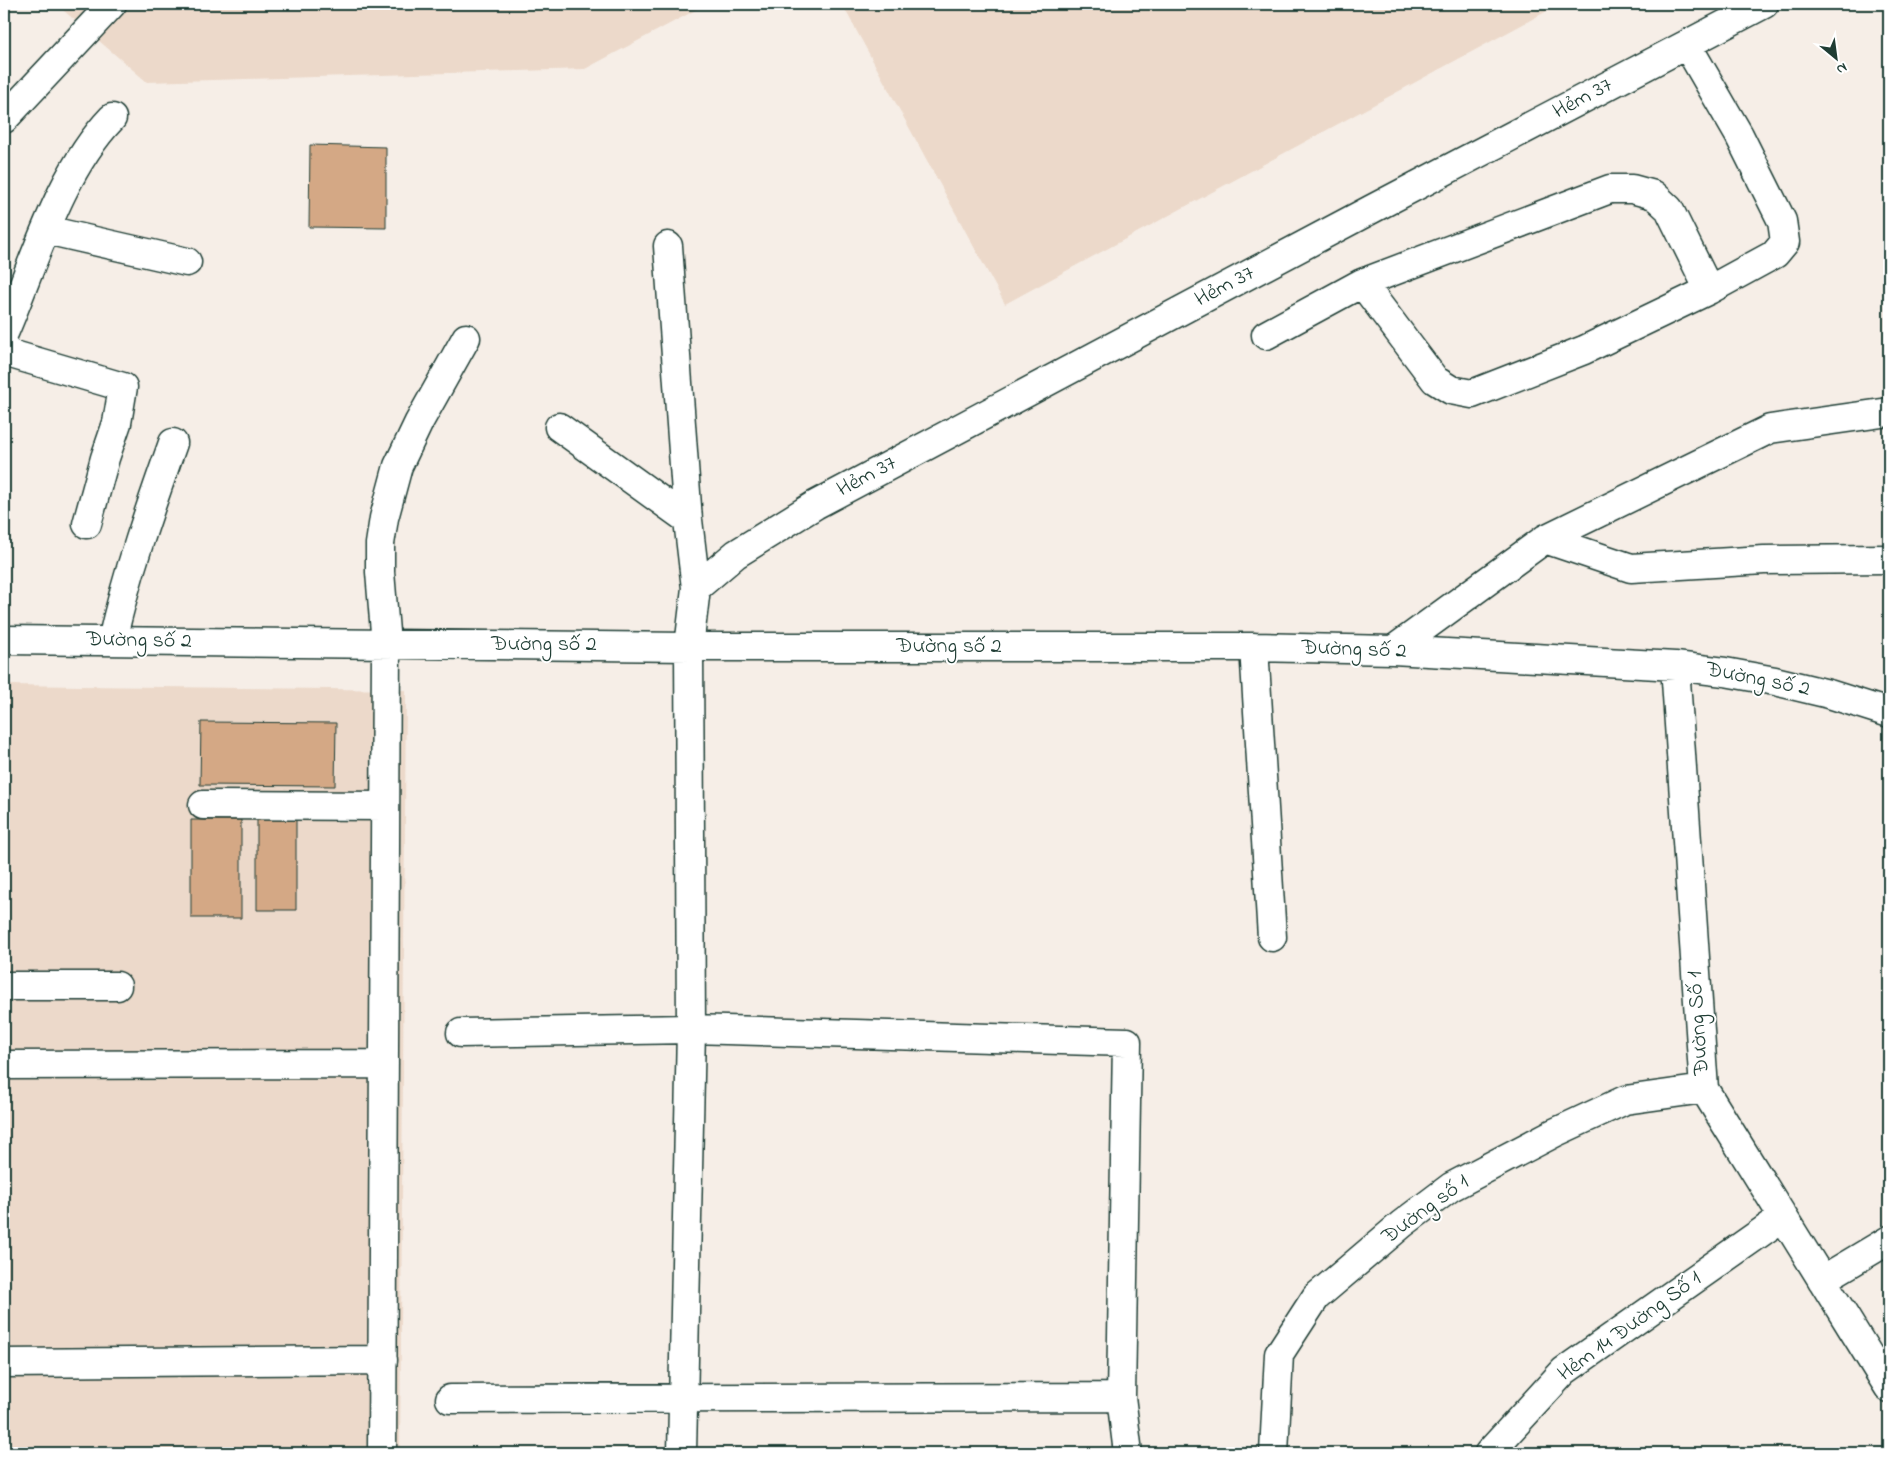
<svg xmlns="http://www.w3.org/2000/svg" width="1893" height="1457" viewBox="0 0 1893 1457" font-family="'Indie Flower',sans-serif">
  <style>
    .built { fill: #ecd9ca }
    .building { fill: #d4a885; stroke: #1f3d34 }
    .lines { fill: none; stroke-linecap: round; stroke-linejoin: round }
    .minor-casing { stroke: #1f3d34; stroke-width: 31 }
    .minor { stroke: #fff; stroke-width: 28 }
    .labels { text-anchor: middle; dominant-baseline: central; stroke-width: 4; stroke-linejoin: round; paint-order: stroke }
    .street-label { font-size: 22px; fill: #1f3d34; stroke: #fff }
  </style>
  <rect width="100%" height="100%" fill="#f6eee7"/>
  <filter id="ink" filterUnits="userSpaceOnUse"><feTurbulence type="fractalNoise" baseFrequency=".02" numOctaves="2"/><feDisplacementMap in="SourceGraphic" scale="10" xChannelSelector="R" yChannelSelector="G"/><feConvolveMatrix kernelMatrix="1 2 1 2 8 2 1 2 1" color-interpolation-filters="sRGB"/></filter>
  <g filter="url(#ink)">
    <path class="built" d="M56 4H707L585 69 147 82Z
      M842 4H1560L1005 304Z
      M4 685 406 690 400 1453H4Z"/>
    <path class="building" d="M310 145 386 147V228L309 227Z
      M201 722 336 723 335 786 200 785Z
      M257 816H296V910H257Z
      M191 820H241V918H191Z"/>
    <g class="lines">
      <g class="minor-casing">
        <path id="minor" d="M4 119 112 4
          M46 230 187 262
          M668 246 688 520 696 588 689 647 691 1029 682 1453
          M1362 283 1435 380 1451 390 1472 394 1584 350 1709 290 1775 254 1785 242 1782 221 1739 135 1687 45
          M4 333C34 264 59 173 112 118
          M1266 335 1362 283 1610 189H1632L1654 195 1669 209 1709 290
          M4 352 123 387 117 423 105 458 87 524
          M559 427 688 520
          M1545 539 1631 568 1764 560 1889 559
          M696 588 736 554 815 505 1372 209 1764 4
          M4 640 689 647H1254L1393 650 1675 666 1725 672 1775 681 1829 694 1889 713
          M112 641C127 573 150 508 173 443
          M1254 647 1272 937
          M1393 650 1545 539 1770 429 1889 412
          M1675 666 1704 1089 1889 1388
          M203 805 385 806
          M4 986H117
          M461 1033 691 1029 1127 1042 1121 1397 1128 1453
          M4 1065 384 1064
          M1822 1280 1889 1240
          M4 1363 383 1360
          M450 1399 1121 1397
          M382 1453 386 644 380 572V544L384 518 398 466 419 422 466 338
          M1274 1453 1279 1354 1316 1297 1402 1224 1451 1187 1554 1133 1625 1100 1704 1089
          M1489 1453 1564 1371 1783 1217"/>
      </g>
      <use href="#minor" class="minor"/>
    </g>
  </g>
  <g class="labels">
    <g class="street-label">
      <text transform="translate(1583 99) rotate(-28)">Hẻm 37</text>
      <text transform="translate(1225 287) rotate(-28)">Hẻm 37</text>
      <text transform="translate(867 477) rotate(-28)">Hẻm 37</text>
      <text transform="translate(139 641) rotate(1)">Đường số 2</text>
      <text x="544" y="645">Đường số 2</text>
      <text x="949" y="647">Đường số 2</text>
      <text transform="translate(1354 650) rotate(2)">Đường số 2</text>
      <text transform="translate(1758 680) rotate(11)">Đường số 2</text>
      <text transform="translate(1699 1023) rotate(-94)">Đường Số 1</text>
      <text transform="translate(1426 1210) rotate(-36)">Đường số 1</text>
      <text transform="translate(1630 1327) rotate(-36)">Hẻm 14 Đường Số 1</text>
    </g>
  </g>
  <rect width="1893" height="1457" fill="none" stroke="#fff" stroke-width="20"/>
  <rect x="10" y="10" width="1873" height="1437" fill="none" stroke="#1f3d34" stroke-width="2" filter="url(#ink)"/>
  <g transform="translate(1836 58) rotate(151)" stroke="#ffffff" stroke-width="4" paint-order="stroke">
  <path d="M0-4L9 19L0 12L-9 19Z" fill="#1f3d34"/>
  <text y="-8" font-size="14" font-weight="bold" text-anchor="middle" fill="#1f3d34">N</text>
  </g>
</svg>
